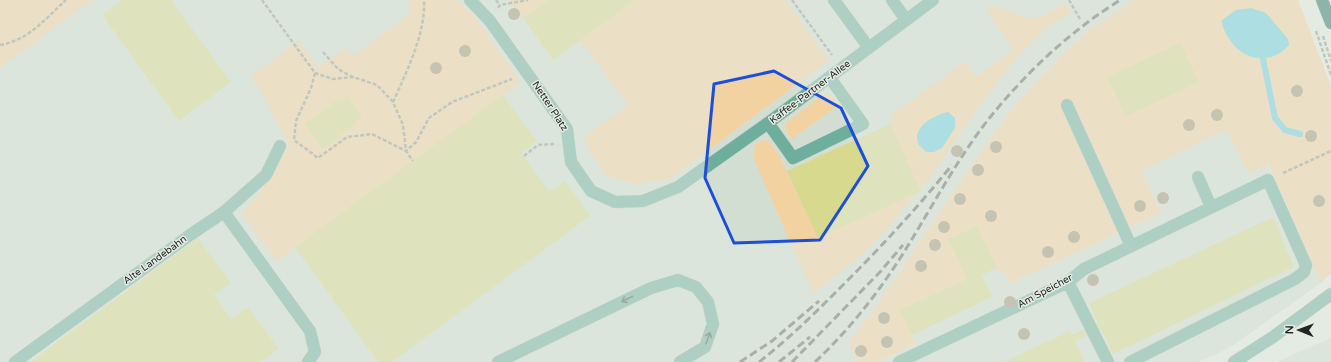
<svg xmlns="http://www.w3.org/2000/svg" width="1331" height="362" viewBox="0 0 1331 362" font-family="'Varela Round',sans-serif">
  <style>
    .built { fill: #d3ded2 }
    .green { fill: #f3d2a2 }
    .water { fill: #6acedd }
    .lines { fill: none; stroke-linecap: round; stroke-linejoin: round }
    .stream { stroke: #6acedd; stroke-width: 6 }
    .building { fill: #d7d98f }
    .minor-casing { stroke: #c1c7c0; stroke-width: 13 }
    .major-casing { stroke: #c1c7c0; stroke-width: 13 }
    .path { stroke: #979c96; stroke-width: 2.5; stroke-dasharray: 4 2; stroke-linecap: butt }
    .minor { stroke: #6eae9d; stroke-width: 12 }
    .major { stroke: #247160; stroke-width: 12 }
    .rail { stroke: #636662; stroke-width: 3; stroke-dasharray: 8 4; stroke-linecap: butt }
    .tree { fill: #a19476 }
    .oneway { stroke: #415c54 }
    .marked { fill: none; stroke: #1d4ed8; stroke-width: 3; stroke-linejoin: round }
    .labels { text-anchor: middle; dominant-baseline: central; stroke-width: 3; stroke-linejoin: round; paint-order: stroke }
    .street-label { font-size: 10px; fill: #232523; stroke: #e4ebe3 }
  </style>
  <rect width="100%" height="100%" fill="#e4ebe3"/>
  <path class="built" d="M0 0H1133L1089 30 1067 50 1019 100 968 170 874 310 848 343 858 362H0Z
    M1227 129 1248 174 1268 165 1321 283 1229 348 1199 362H877L916 344 900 310 967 279 948 239 977 226 997 268 1012 283 1161 213 1142 170Z
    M1331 338V362H1277L1316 344Z"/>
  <path class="green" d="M0 0H92L0 68Z
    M412 0H456L473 14 521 82 277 261 241 214 273 175 289 145 260 90 250 77 299 40 318 67 347 47 354 55 412 12 406 4Z
    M509 0H548L523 18Z
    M635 0H785L829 60 670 179 636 184 608 177 588 149 584 137 628 105 580 40Z
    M1133 0H1298L1331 86V273L1321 283 1269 165 1248 174 1227 130 1142 170 1161 213 1012 283 997 268 977 226 948 239 967 279 900 310 916 344 877 362H858L848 343 874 310 968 170 1019 100 1067 50 1089 30Z
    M1065 2 1071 12 1050 26 1032 42 1013 63 975 111 930 178 891 224 858 258 813 294 753 157 755 145 762 140 769 141 779 155 818 238 921 191 890 124 892 115 965 61 977 77 1014 49 986 11 995 5C1014 15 1032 23 1052 11 1057 8 1061 6 1065 2Z
    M824 94 832 95 839 105 792 139 786 131V123Z"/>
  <path class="water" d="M1251 8 1266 13 1288 39 1289 45C1286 48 1283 51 1280 53 1261 64 1241 57 1230 40 1225 32 1222 28 1222 20L1236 10Z
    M948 112 955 118V128L942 148 934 152H926C924 150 921 147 919 145 910 127 935 115 948 112Z"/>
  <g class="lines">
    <path class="stream" d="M1263 59 1275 118 1285 130 1300 134"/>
  </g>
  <path class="building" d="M122 0H171L231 82 179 121 102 15Z
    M548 0H635L553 60 523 18Z
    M1180 43 1199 82 1126 116 1107 77Z
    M503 95 537 141 521 153 550 192 565 181 590 216 392 362H378L295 247Z
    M348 96 362 116 355 122 356 124 323 149 305 124 339 99 341 101Z
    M890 124 921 191 818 238 787 171Z
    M1273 217 1294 267 1113 354 1101 329 1075 341 1085 362H1004L1070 331 1072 335 1098 323 1089 303Z
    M977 226 997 268 982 275 992 297 912 335 900 310 967 279 948 239Z
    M198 238 231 283 214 295 231 319 248 307 279 349 261 362H30Z"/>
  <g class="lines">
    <g class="minor-casing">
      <path id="minor" d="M470 0 490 21 567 129 571 162 591 191 615 202 643 201 678 187 768 123 933 0
        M834 0 869 48
        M892 0 906 20
        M1067 105 1131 246
        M768 123 793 158 863 124 830 78
        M1198 177 1211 207
        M224 212 310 331 315 352 308 362
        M1068 282 1108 362
        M15 362 190 235 224 212 266 175 280 146
        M498 362 651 288 678 280 696 287 708 302 713 324 705 347 680 362
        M899 362 1068 282 1084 269 1268 180 1306 265 1304 272 1295 279 1130 362
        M1234 362 1273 337 1331 294"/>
    </g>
    <g class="major-casing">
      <path id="major" d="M1322 0 1331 23"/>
    </g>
    <path class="path" d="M262 0 315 73 333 79 353 77 377 85 393 102 403 125 406 151 413 161
      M496 0 500 5
      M792 0 832 55
      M1069 0 1080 19
      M498 8 500 5 528 0
      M1316 31 1331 75
      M1323 36 1331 61
      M0 45C29 40 45 19 66 0
      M323 52 338 69 352 77
      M315 73 311 88 296 121 294 140 318 158 347 137 372 134 406 151 416 142 429 118 452 102 512 79
      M393 102C406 73 426 33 424 0
      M524 156 538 145 554 144
      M1283 173 1331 151"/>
    <use href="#minor" class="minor"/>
    <use href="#major" class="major"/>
    <path class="rail" d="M740 362 772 341 819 301
      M759 362C790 338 817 311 844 284 882 246 918 207 952 165
      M779 362 810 337
      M792 362 880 272 903 245
      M815 362C850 329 879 292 904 252 934 204 960 153 996 110 1022 79 1051 50 1083 26 1095 16 1108 8 1120 0"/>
  </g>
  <g class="tree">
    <circle cx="514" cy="14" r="6"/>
    <circle cx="465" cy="51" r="6"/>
    <circle cx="436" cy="68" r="6"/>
    <circle cx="1297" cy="91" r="6"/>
    <circle cx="1217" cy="115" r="6"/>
    <circle cx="1189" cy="125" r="6"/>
    <circle cx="1311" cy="136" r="6"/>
    <circle cx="996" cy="147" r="6"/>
    <circle cx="957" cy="151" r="6"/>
    <circle cx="978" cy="170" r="6"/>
    <circle cx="1163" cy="198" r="6"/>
    <circle cx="960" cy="199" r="6"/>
    <circle cx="1319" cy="201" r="6"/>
    <circle cx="1140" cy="206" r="6"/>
    <circle cx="991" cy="216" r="6"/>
    <circle cx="944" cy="227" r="6"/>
    <circle cx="1074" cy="237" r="6"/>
    <circle cx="935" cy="245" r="6"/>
    <circle cx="1048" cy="252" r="6"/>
    <circle cx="921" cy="266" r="6"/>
    <circle cx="1093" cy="280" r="6"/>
    <circle cx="1010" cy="302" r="6"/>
    <circle cx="884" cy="318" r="6"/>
    <circle cx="1024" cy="334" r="6"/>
    <circle cx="887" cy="342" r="6"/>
    <circle cx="861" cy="351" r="6"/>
  </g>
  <defs><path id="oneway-shaft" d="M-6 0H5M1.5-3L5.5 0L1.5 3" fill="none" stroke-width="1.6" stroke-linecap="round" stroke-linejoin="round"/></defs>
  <g class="oneway">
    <use href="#oneway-shaft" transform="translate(627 299) rotate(154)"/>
    <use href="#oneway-shaft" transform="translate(708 338) rotate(-71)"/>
  </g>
  <path d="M0 0H1331V362H0ZM774 71 841 108 868 166 820 240 734 243 705 178 714 84Z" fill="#e4ebe3" fill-opacity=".55" fill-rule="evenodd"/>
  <path class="marked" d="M774 71 841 108 868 166 820 240 734 243 705 178 714 84Z"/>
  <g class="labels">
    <g class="street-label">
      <text transform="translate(810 92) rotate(-37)">Kaffee-Partner-Allee</text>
      <text transform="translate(550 106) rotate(57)">Netter Platz</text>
      <text transform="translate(155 260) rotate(-36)">Alte Landebahn</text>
      <text transform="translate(1045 291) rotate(-28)">Am Speicher</text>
    </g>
  </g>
  <g transform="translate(1299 330) rotate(271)" stroke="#e4ebe3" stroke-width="3" paint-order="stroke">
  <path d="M0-3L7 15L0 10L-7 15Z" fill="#232523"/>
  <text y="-6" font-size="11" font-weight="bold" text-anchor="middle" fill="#232523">N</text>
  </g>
</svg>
